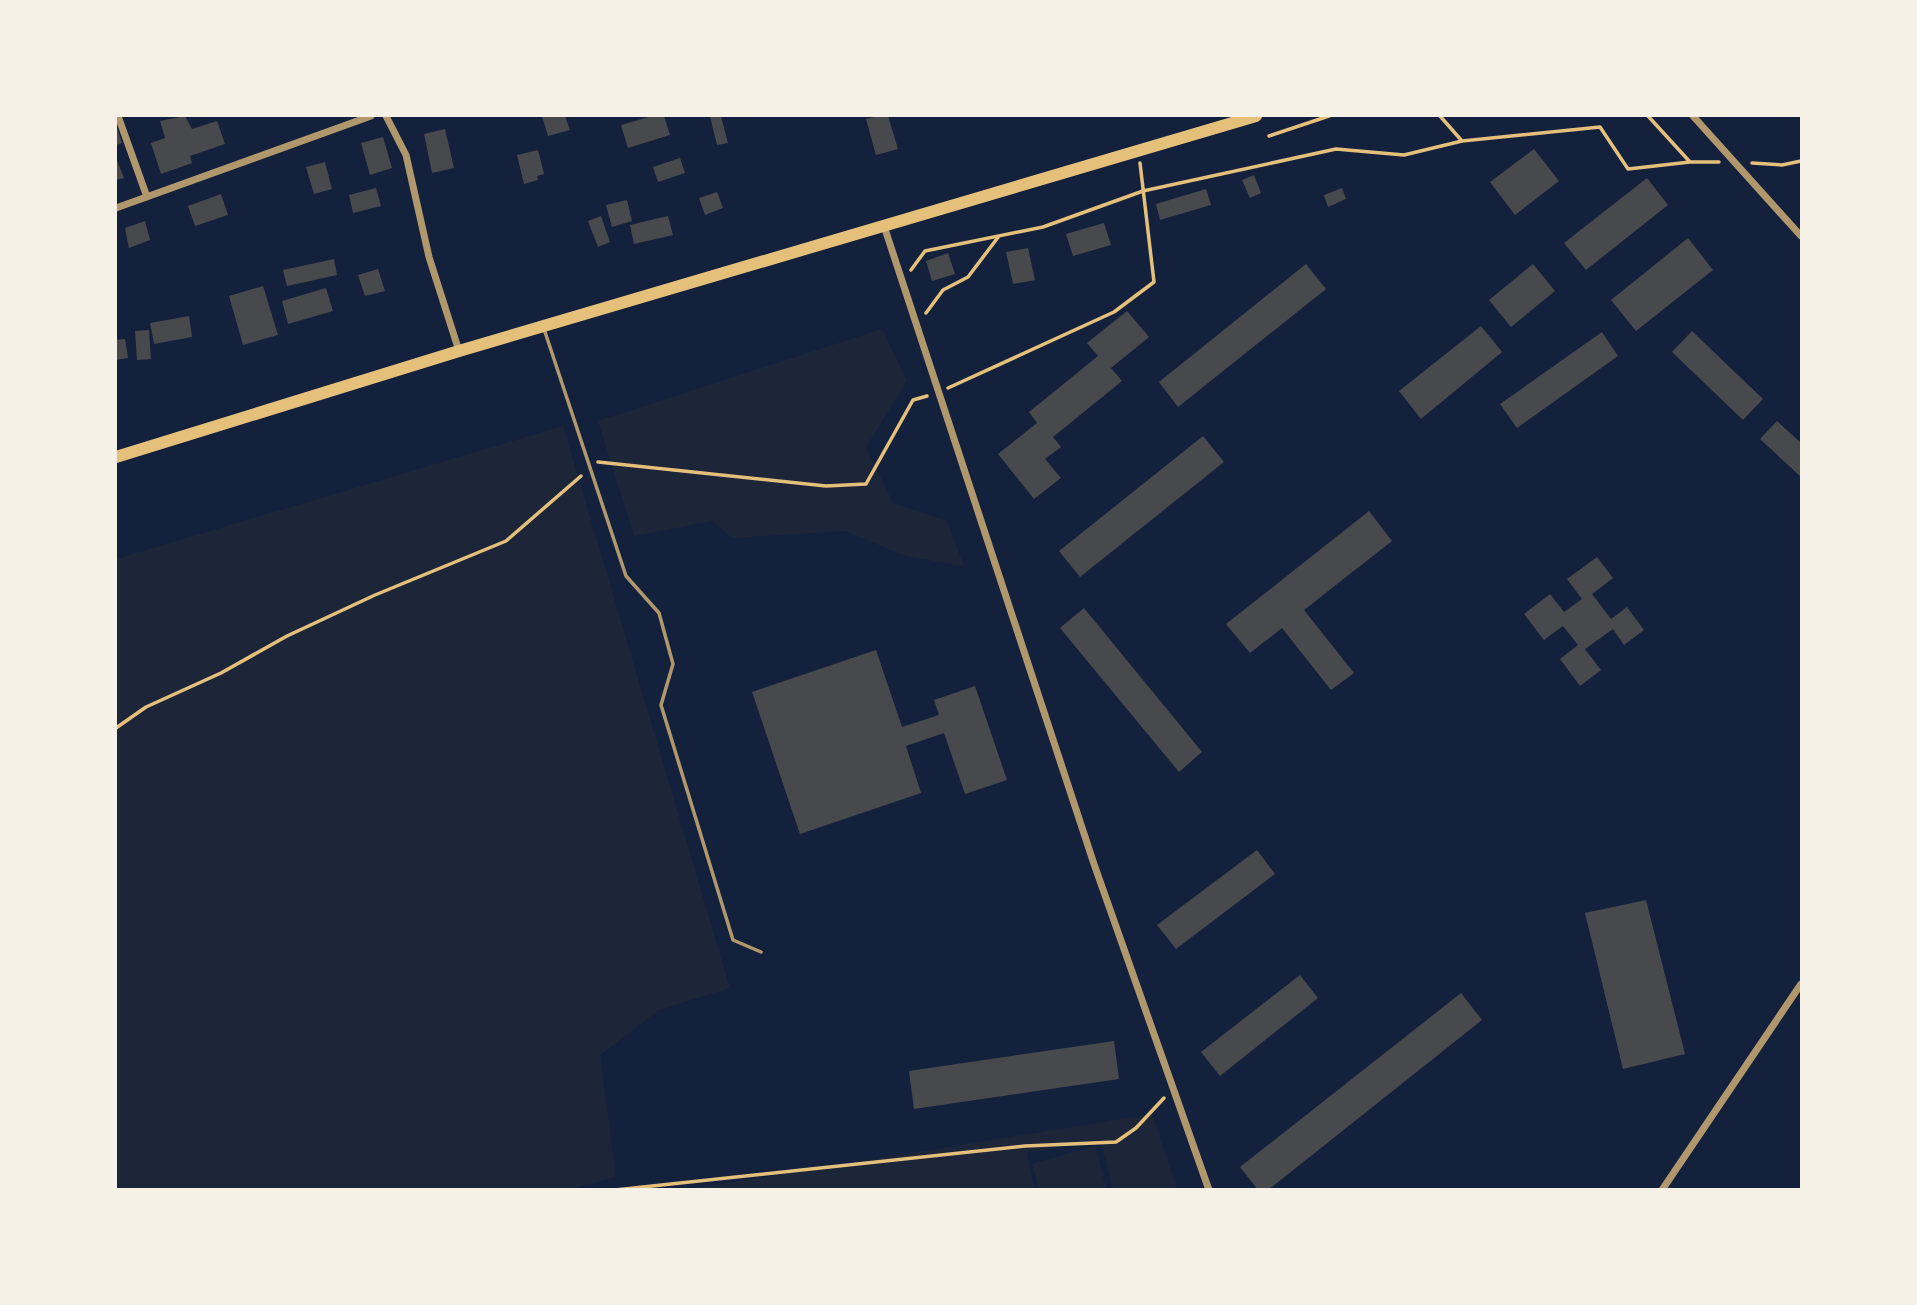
<svg xmlns="http://www.w3.org/2000/svg" width="1917" height="1305" viewBox="0 0 1917 1305" font-family="'DM Sans',sans-serif">
  <style>
    .green { fill: #1d2539 }
    .building { fill: #48494c }
    .lines { fill: none; stroke-linecap: round; stroke-linejoin: round }
    .path { stroke: #e5c07b; stroke-width: 3.5 }
    .service { stroke: #b1986c; stroke-width: 3.5 }
    .minor { stroke: #b1986c; stroke-width: 7 }
    .primary { stroke: #e5c07b; stroke-width: 12 }
  </style>
  <rect width="100%" height="100%" fill="#14213d"/>
  <path class="green" d="M882 329 907 381 866 447 893 503 947 521 964 566 905 556 845 531 732 538 712 521 634 536 598 421Z
    M563 426 730 988 659 1010 600 1055 616 1177 566 1190H116V559Z
    M1152 1114 1177 1189H1113L1100 1139 1027 1153 1034 1189 684 1190Z
    M1096 1146 1106 1189H1039L1032 1164Z"/>
  <path class="building" d="M185 116 192 129 217 121 225 144 190 156 192 163 161 174 151 143 165 138 160 121Z
    M542 116H565L570 130 548 136Z
    M652 116H664L670 135 628 148 621 125Z
    M710 116H721L728 143 717 145Z
    M878 116H888L898 149 876 155 866 119Z
    M116 125 122 143 116 145Z
    M445 129 454 168 432 173 424 134Z
    M383 137 392 168 370 175 361 143Z
    M1534 149 1559 181 1515 215 1490 182Z
    M538 150 544 174 537 176 538 180 524 184 517 155Z
    M116 158 124 178 116 180Z
    M680 158 685 173 658 182 653 167Z
    M325 162 332 189 314 194 306 167Z
    M1254 175 1261 193 1250 198 1242 180Z
    M1647 178 1668 205 1586 270 1564 243Z
    M376 188 381 206 353 213 349 195Z
    M1342 188 1346 199 1328 207 1324 195Z
    M1206 189 1211 205 1160 220 1156 204Z
    M717 192 723 208 705 215 699 198Z
    M221 194 228 215 195 226 188 206Z
    M627 200 632 221 612 227 606 205Z
    M601 216 610 242 598 247 588 221Z
    M668 216 673 235 634 244 630 225Z
    M145 221 150 240 129 248 125 228Z
    M1104 223 1111 245 1073 256 1066 234Z
    M1688 238 1713 270 1636 331 1611 300Z
    M1028 248 1035 280 1013 284 1006 252Z
    M948 253 955 274 932 281 926 261Z
    M334 259 337 275 287 286 283 270Z
    M1306 264 1326 289 1178 407 1159 382Z
    M1533 264 1555 291 1511 327 1489 300Z
    M378 269 385 291 365 296 358 275Z
    M263 286 278 335 243 345 229 296Z
    M326 288 333 311 288 324 282 301Z
    M1127 311 1149 337 1111 368 1122 381 1053 437 1061 447 1045 459 1061 478 1034 499 998 454 1037 423 1029 412 1098 356 1087 343Z
    M189 316 192 337 154 344 150 323Z
    M1481 326 1502 352 1421 419 1399 391Z
    M149 330 151 359 137 360 135 331Z
    M1692 331 1763 399 1743 420 1672 352Z
    M1602 332 1618 356 1517 428 1500 404Z
    M125 339 128 358 116 360V340Z
    M1777 421 1801 443V477L1760 439Z
    M1203 436 1224 462 1080 577 1059 551Z
    M1369 511 1392 541 1304 610 1354 673 1331 690 1282 628 1250 653 1226 624Z
    M1597 557 1613 578 1592 594 1611 619 1627 607 1644 630 1624 645 1613 629 1585 649 1601 670 1580 686 1560 659 1578 645 1563 626 1544 640 1524 614 1550 594 1564 612 1582 599 1567 579Z
    M1084 608 1202 752 1179 772 1060 628Z
    M876 650 902 727 939 715 934 700 975 686 1007 780 965 794 944 733 906 746 921 793 800 834 752 692Z
    M1257 850 1275 874 1176 949 1157 925Z
    M1646 900 1685 1054 1623 1069 1585 913Z
    M1300 975 1318 998 1220 1076 1201 1052Z
    M1461 993 1482 1020 1268 1190H1258L1240 1167Z
    M1114 1041 1119 1079 914 1109 909 1071Z"/>
  <g class="lines">
    <path class="path" d="M1440 116 1462 141
      M1648 116 1690 162H1719
      M1269 136 1329 116
      M1752 163 1782 165 1801 161
      M911 270 925 251 1043 227 1143 191 1336 149 1404 155 1462 141 1600 127 1628 169 1690 162
      M926 313 943 290 968 277 999 236
      M948 388 1114 312 1154 282 1140 163
      M598 462 826 486 866 484 913 400 927 396
      M116 728 146 707 221 673 287 636 375 595 506 541 581 476
      M615 1190 1025 1146 1116 1142 1136 1128 1164 1098"/>
    <path class="service" d="M544 329 626 576 659 613 673 664 661 705 733 940 761 952"/>
    <path class="minor" d="M118 116 147 197
      M386 116 406 155 429 257 459 351
      M1693 116 1801 236
      M116 208 371 116
      M884 226 1094 864 1209 1190
      M1662 1190 1801 984"/>
    <path class="primary" d="M116 457 459 351 1256 116"/>
  </g>
  <rect width="1917" height="1305" fill="none" stroke="#f6f1e7" stroke-width="234"/>
</svg>
